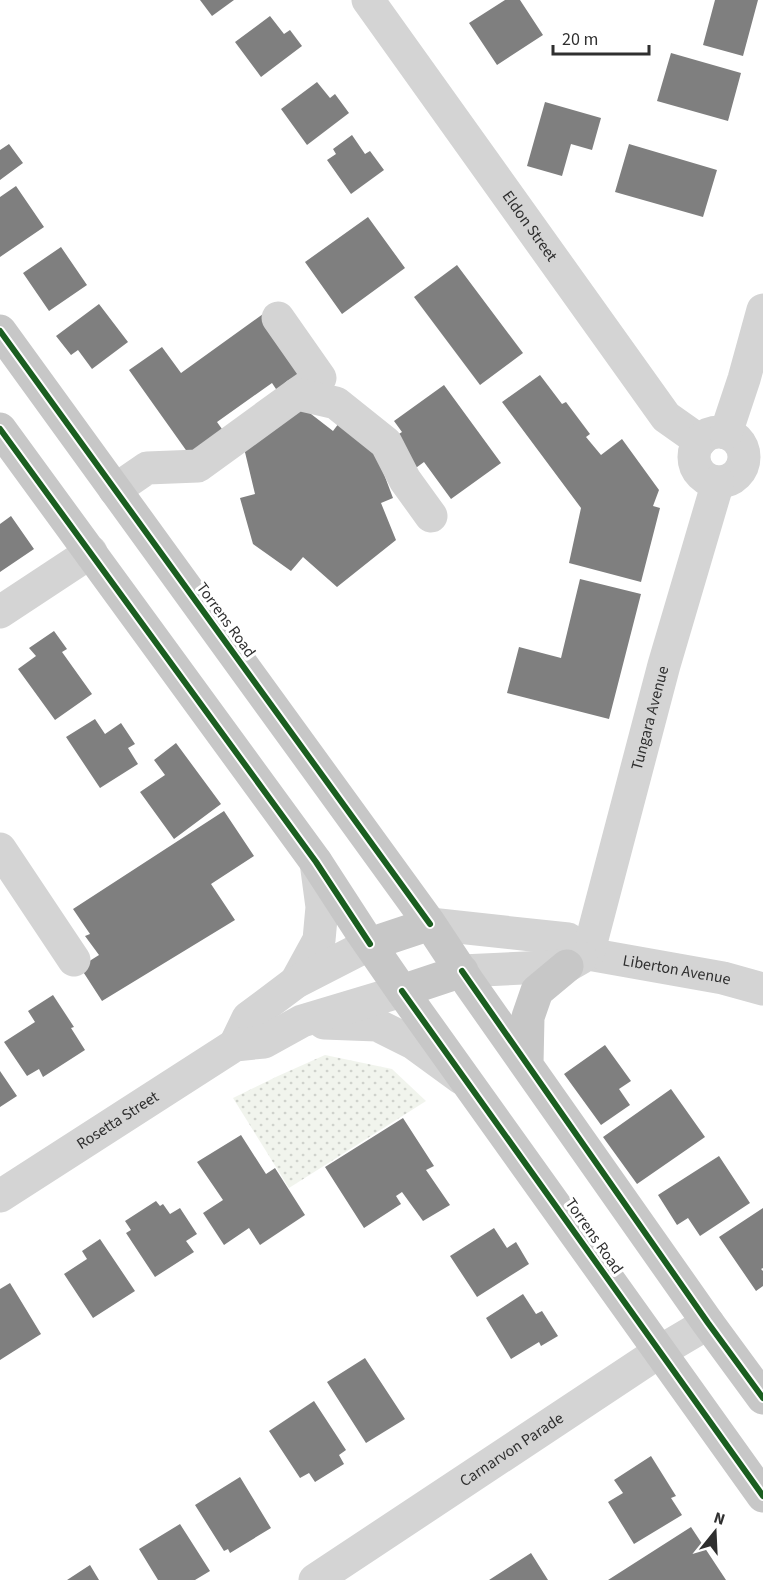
<svg xmlns="http://www.w3.org/2000/svg" width="763" height="1580" viewBox="0 0 763 1580" font-family="'Source Sans 3',sans-serif">
  <style>
    .grass { fill: url(#grass-dots) }
    .building { fill: #7f7f7f }
    .lines { fill: none; stroke-linecap: round; stroke-linejoin: round }
    .minor { stroke: #d4d4d4; stroke-width: 33 }
    .major { stroke: #c7c7c7; stroke-width: 33 }
    .cycleway-casing { stroke: #fff; stroke-width: 10 }
    .cycleway { stroke: #1b5e20; stroke-width: 6 }
    .labels { text-anchor: middle; dominant-baseline: central; stroke-width: 6; stroke-linejoin: round; paint-order: stroke }
    .street-label { font-size: 16px; fill: #2f2f2f; stroke: #fff }
  </style>
  <defs>
    <pattern id="grass-dots" width="8" height="8" patternUnits="userSpaceOnUse" patternTransform="scale(1.5)"><rect width="8" height="8" fill="#f1f4ed"/><path d="M2 2h.1M6 6h.1" fill="none" stroke="#cfd2cc" stroke-width="1.8" stroke-linecap="round"/></pattern>
  </defs>
  <rect width="100%" height="100%" fill="#fff"/>
  <path class="grass" d="M325 1055 392 1069 426 1101 289 1188 233 1098 278 1076Z"/>
  <path class="building" d="M200 0H234L212 16Z
    M505 0H520L543 35 497 65 469 23Z
    M715 0H758L743 56 703 45Z
    M270 16 284 34 290 30 302 46 261 77 235 42Z
    M671 53 741 73 728 121 657 101Z
    M317 82 330 98 335 94 349 113 307 145 281 109Z
    M545 102 601 118 592 150 571 144 562 176 527 166Z
    M352 135 365 154 370 151 384 170 351 194 327 160 336 154 333 149Z
    M9 144 23 163 0 180V150Z
    M629 144 717 170 703 217 615 192Z
    M16 186 44 227 0 257V197Z
    M368 217 405 268 342 314 305 262Z
    M61 247 87 285 49 311 23 273Z
    M457 265 523 353 480 385 414 297Z
    M99 304 128 342 92 369 78 350 71 355 56 336Z
    M263 314 307 376 280 395 272 383 217 422 227 436 193 460 129 370 162 347 181 373Z
    M540 375 562 404 566 402 590 434 586 437 601 455 622 439 659 490 653 506 660 508 641 582 569 563 581 508 502 402Z
    M444 385 501 463 451 499 424 462 413 470 391 439 402 432 394 421Z
    M302 407 333 431 339 423 376 453 393 498 381 503 396 540 337 587 303 557 291 571 253 544 240 498 255 494 244 448Z
    M11 516 34 549 0 572V524Z
    M580 579 641 594 609 719 507 693 519 647 561 658Z
    M54 631 67 649 62 652 92 694 55 720 18 669 36 656 29 648Z
    M95 719 105 734 121 723 135 744 128 748 138 764 100 788 66 737Z
    M176 743 221 804 174 839 140 792 165 775 154 760Z
    M224 811 254 856 211 884 235 920 102 1001 80 967 99 955 85 936 90 934 73 909Z
    M53 995 74 1027 71 1028 85 1050 43 1077 39 1069 27 1076 4 1042 35 1022 28 1011Z
    M605 1045 631 1081 619 1089 630 1105 601 1125 564 1074Z
    M0 1071 17 1096 0 1107Z
    M671 1089 705 1137 637 1184 603 1137Z
    M403 1118 434 1166 426 1170 450 1205 423 1221 402 1192 396 1196 401 1204 364 1228 325 1167Z
    M241 1135 266 1174 275 1168 305 1215 260 1245 249 1228 224 1245 203 1213 223 1200 197 1162Z
    M719 1156 750 1203 700 1236 688 1218 677 1225 658 1195Z
    M156 1201 160 1206 163 1204 170 1214 180 1208 197 1234 186 1241 194 1252 155 1277 126 1233 131 1230 125 1221Z
    M763 1208V1268L761 1269 763 1271V1286L756 1291 719 1237Z
    M494 1228 507 1248 516 1242 529 1264 477 1297 450 1256Z
    M100 1239 135 1291 93 1318 64 1274 87 1259 82 1251Z
    M10 1283 41 1334 0 1360V1289Z
    M523 1294 536 1314 542 1311 558 1336 541 1346 539 1342 511 1359 486 1318Z
    M365 1358 405 1419 366 1443 327 1382Z
    M314 1401 346 1450 339 1455 344 1464 315 1482 309 1473 300 1478 269 1431Z
    M651 1456 676 1496 671 1498 682 1515 634 1544 608 1502 623 1493 614 1480Z
    M240 1477 271 1528 230 1553 228 1549 224 1551 195 1505Z
    M180 1524 210 1571 195 1580H158L139 1549Z
    M691 1527 726 1580H608Z
    M531 1553 548 1580H489Z
    M90 1565 99 1580H67Z"/>
  <g class="lines">
    <g class="minor">
      <path id="s1" d="M368 0 666 417 700 441"/>
      <path d="M278 318 320 378 297 394"/>
      <circle cx="719" cy="457" r="25"/>
      <path d="M726 433 744 379 763 310"/>
      <path d="M115 490 147 468 198 466 297 394 336 403 386 443 405 480 431 516"/>
      <path d="M0 612 91 552"/>
      <path d="M0 849 74 960"/>
      <path id="s2" d="M430 924 568 939 588 954 723 978 763 989"/>
      <path id="s3" d="M588 954 664 665 718 482"/>
      <path d="M462 971 567 966 581 958"/>
      <path d="M296 982 319 940 322 907 316 862"/>
      <path d="M324 1023 377 1025 413 1043 461 1078"/>
      <path d="M235 1045 248 1018 296 982 370 944"/>
      <path id="s4" d="M0 1196 235 1045 264 1042 302 1021 402 991"/>
      <path id="s5" d="M315 1580 659 1352 708 1323"/>
    </g>
    <path class="major" d="M0 331 430 924 469 983 708 1323 763 1398
      M0 429 316 862 362 933 402 991 763 1496
      M370 944 430 924
      M402 991 462 971
      M527 1064 528 1017 537 991 567 966"/>
    <g class="cycleway-casing">
      <path id="cycleway" d="M0 331 430 924
        M0 429 316 862 370 944
        M462 971 708 1323 763 1398
        M402 991 763 1496"/>
    </g>
    <use href="#cycleway" class="cycleway"/>
  </g>
  <g class="labels">
    <g class="street-label">
      <text stroke="none"><textPath href="#s1" startOffset="278">Eldon Street</textPath></text>
      <text transform="translate(226 620) rotate(54)">Torrens Road</text>
      <text stroke="none"><textPath href="#s3" startOffset="244">Tungara Avenue</textPath></text>
      <text stroke="none"><textPath href="#s2" startOffset="254">Liberton Avenue</textPath></text>
      <text stroke="none"><textPath href="#s4" startOffset="140">Rosetta Street</textPath></text>
      <text transform="translate(594 1236) rotate(55)">Torrens Road</text>
      <text stroke="none"><textPath href="#s5" startOffset="236">Carnarvon Parade</textPath></text>
    </g>
  </g>
  <g transform="translate(715 1532) rotate(18)" stroke="#ffffff" stroke-width="4.5" paint-order="stroke">
  <path d="M0-4.5L10 22L0 15L-10 22Z" fill="#2f2f2f"/>
  <text y="-9" font-size="16" font-weight="bold" text-anchor="middle" fill="#2f2f2f">N</text>
  </g>
  <path d="M553 45v9h96v-9" fill="none" stroke="#2f2f2f" stroke-width="3"/>
  <text x="562" y="45" font-size="18" fill="#2f2f2f" stroke="#ffffff" stroke-width="4.5" paint-order="stroke">20 m</text>
</svg>
